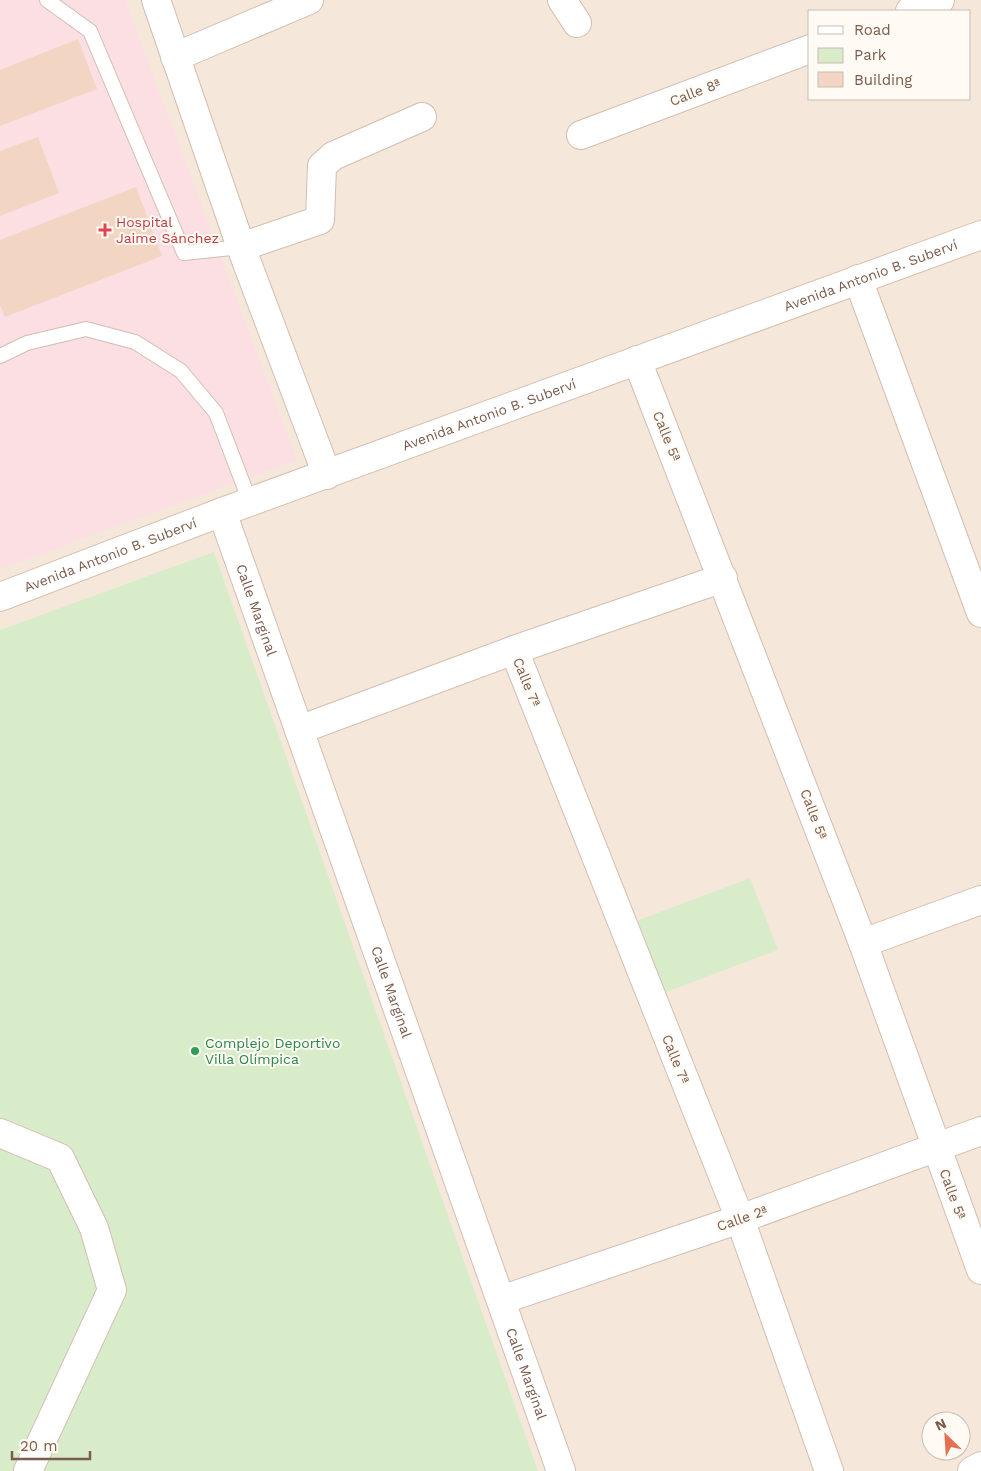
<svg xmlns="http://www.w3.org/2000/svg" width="981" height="1471" viewBox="0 0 981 1471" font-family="'Work Sans',sans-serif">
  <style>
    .residential { fill: #f5e8da; fill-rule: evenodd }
    .medical { fill: #fbdfe3 }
    .green { fill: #d8ecc9 }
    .building { fill: #f3d5c3 }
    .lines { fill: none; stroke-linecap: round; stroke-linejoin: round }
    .lane-casing { stroke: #d1beb0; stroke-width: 16 }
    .street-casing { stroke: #d1beb0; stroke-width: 30 }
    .secondary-casing { stroke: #d6c0b0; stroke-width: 30 }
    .lane { stroke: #fff; stroke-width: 14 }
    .street { stroke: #fff; stroke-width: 28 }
    .secondary { stroke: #fff; stroke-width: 28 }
    .health-dot { fill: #e0444e; stroke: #fffaf3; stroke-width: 2 }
    .leisure-dot { fill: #2e9e5b; stroke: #fffaf3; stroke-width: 2 }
    .labels { text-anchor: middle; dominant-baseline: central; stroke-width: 4; stroke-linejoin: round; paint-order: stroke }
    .street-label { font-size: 14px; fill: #7a5c4d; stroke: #fffaf3 }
    .health-label { font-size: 14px; fill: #be3a42; stroke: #fffaf3; text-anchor: start }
    .leisure-label { font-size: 14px; fill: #27864d; stroke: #fffaf3; text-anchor: start }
  </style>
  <rect width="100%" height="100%" fill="#fdf6ec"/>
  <path class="residential" d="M0 0H981V1471H0ZM810 11H970V99H810ZM931 1421H961V1451H931Z"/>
  <path class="medical" d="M0 0H125L297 460 0 569Z"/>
  <path class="green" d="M214 552 538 1471H0V630Z
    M750 878 778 950 661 994 634 922Z"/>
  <path class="building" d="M78 39 97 89 0 126V70Z
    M38 137 59 193 0 216V151Z
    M136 187 162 256 5 317 0 305V240Z"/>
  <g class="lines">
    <g class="lane-casing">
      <path id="lane" d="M47 0 90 31 184 253 241 247
        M0 356 27 343 86 329 135 342 181 371 216 413 250 502"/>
    </g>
    <g class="street-casing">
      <g id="street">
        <path d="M156 0 241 247 327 475"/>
        <path d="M562 0 577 23"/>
        <path d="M910 11 940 0"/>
        <path d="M175 57 309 0"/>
        <path d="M581 135 810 49"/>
        <path d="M241 247 320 220 322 166 333 156 422 117"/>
        <path d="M858 279 981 613"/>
        <path d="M637 360 863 943 981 1270"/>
        <path id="s1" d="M222 512 561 1471"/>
        <path d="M514 650 740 1219 829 1471"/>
        <path d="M299 730 514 650 723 578"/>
        <path d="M863 943 981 900"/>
        <path d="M0 1133 60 1158 94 1228 112 1290 28 1471"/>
        <path d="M501 1300 740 1219 981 1131"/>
      </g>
    </g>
    <g class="secondary-casing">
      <g id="secondary">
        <path id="s2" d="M0 597 222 512 981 235"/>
        <path d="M972 1471 981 1466"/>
      </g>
    </g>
    <use href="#lane" class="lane"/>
    <use href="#street" class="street"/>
    <use href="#secondary" class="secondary"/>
  </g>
  <path class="health-dot" d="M102.5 222.5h5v5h5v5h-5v5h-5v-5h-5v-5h5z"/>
  <circle class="leisure-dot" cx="195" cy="1051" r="5"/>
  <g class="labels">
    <g class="street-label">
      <text transform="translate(695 92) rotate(-21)">Calle 8ª</text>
      <text stroke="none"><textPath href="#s2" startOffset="928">Avenida Antonio B. Suberví</textPath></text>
      <text stroke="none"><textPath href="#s2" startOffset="522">Avenida Antonio B. Suberví</textPath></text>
      <text transform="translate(667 436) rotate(68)">Calle 5ª</text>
      <text stroke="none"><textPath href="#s2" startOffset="118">Avenida Antonio B. Suberví</textPath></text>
      <text stroke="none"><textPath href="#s1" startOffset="104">Calle Marginal</textPath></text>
      <text transform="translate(527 682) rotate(68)">Calle 7ª</text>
      <text transform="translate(814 814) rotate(69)">Calle 5ª</text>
      <text stroke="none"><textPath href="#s1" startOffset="509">Calle Marginal</textPath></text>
      <text transform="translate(676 1059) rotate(68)">Calle 7ª</text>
      <text transform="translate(953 1194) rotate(70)">Calle 5ª</text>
      <text transform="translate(742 1218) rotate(-19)">Calle 2ª</text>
      <text stroke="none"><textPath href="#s1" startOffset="914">Calle Marginal</textPath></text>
    </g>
    <g class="health-label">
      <text x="116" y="222">Hospital<tspan x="116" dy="16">Jaime Sánchez</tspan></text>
    </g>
    <g class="leisure-label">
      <text x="205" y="1043">Complejo Deportivo<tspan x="205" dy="16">Villa Olímpica</tspan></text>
    </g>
  </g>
  <rect x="808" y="10" width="162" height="90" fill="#fffaf3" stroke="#cabbb1"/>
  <rect x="818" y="26" width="25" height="8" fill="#ffffff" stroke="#cabbb1"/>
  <text x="854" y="35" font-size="15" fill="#7a5c4d">Road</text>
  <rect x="818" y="48" width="25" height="15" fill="#d8ecc9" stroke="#cabbb1"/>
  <text x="854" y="60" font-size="15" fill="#7a5c4d">Park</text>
  <rect x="818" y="72" width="25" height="15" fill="#f3d5c3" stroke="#cabbb1"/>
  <text x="854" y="85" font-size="15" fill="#7a5c4d">Building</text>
  <g transform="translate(946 1436) rotate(335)"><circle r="24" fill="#fffaf3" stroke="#cabbb1"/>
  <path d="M0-4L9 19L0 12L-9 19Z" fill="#e76f51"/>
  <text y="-8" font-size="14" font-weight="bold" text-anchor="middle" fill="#7a5c4d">N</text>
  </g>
  <path d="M12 1451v8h78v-8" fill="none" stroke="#7a5c4d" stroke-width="2.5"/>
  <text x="20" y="1451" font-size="15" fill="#7a5c4d" stroke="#fffaf3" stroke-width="4" paint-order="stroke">20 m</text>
</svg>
